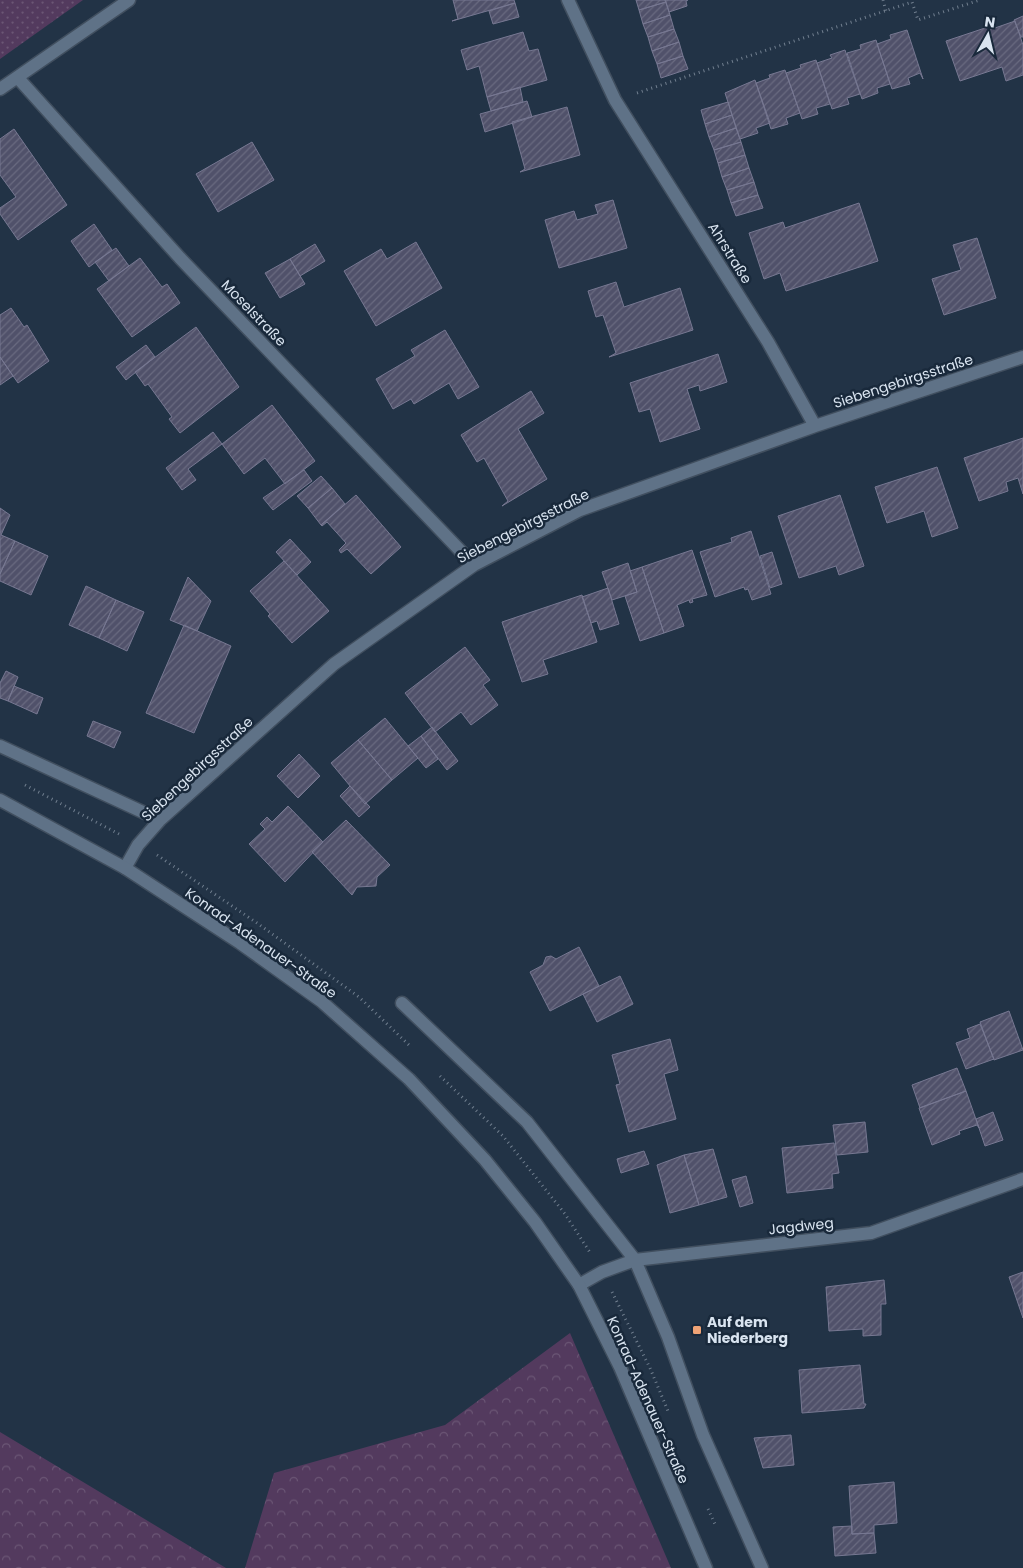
<svg xmlns="http://www.w3.org/2000/svg" width="1023" height="1568" viewBox="0 0 1023 1568" font-family="Poppins,sans-serif">
  <style>
    .grass { fill: url(#grass-dots) }
    .forest { fill: url(#forest-crowns) }
    .building { fill: url(#building-hatch); stroke: #777892 }
    .lines { fill: none; stroke-linecap: round; stroke-linejoin: round }
    .minor-casing { stroke: #414f5f; stroke-width: 15 }
    .tertiary-casing { stroke: #414f5f; stroke-width: 15 }
    .path { stroke: #717f8f; stroke-width: 3; stroke-dasharray: 1 4; stroke-linecap: butt }
    .minor { stroke: #5f7287; stroke-width: 12 }
    .tertiary { stroke: #5f7287; stroke-width: 12 }
    .poi-dot { fill: #efa376; stroke: #19293b; stroke-width: 2 }
    .labels { text-anchor: middle; dominant-baseline: central; stroke-width: 5; stroke-linejoin: round; paint-order: stroke }
    .street-label { font-size: 14px; fill: #d9e4f0; stroke: #19293b }
    .poi-label { font-size: 14px; font-weight: bold; fill: #d9e4f0; stroke: #19293b; text-anchor: start }
  </style>
  <defs>
    <pattern id="grass-dots" width="8" height="8" patternUnits="userSpaceOnUse" patternTransform="scale(1.25)"><rect width="8" height="8" fill="#533a5e"/><path d="M2 2h.1M6 6h.1" fill="none" stroke="#6b5675" stroke-width="1.8" stroke-linecap="round"/></pattern>
    <pattern id="forest-crowns" width="20" height="18" patternUnits="userSpaceOnUse" patternTransform="scale(1.25)"><rect width="20" height="18" fill="#533a5e"/><path d="M2 6a3 3 0 1 1 6 0M12 15a3 3 0 1 1 6 0" fill="none" stroke="#6b5675"/></pattern>
    <pattern id="building-hatch" width="6" height="6" patternUnits="userSpaceOnUse" patternTransform="scale(1.25)"><rect width="6" height="6" fill="#50516a"/><path d="M-1 1l2-2M0 6l6-6M5 7l2-2" fill="none" stroke="#696a80"/></pattern>
  </defs>
  <rect width="100%" height="100%" fill="#223346"/>
  <path class="grass" d="M0 0H83L0 59Z"/>
  <path class="forest" d="M570 1333 671 1568H245L274 1473 445 1425Z
    M0 1432 226 1568H0Z"/>
  <path class="building" d="M453 0H514L515 3 452 21 458 19Z
    M636 0H665L666 2 639 10Z
    M665 0H688L686 1 687 6 669 12Z
    M666 2 670 15 643 24 639 10Z
    M515 3 519 17 493 24 489 11Z
    M670 15 674 29 648 37 643 24Z
    M1023 16V37H1021L1014 20Z
    M1015 21 1023 45V75L1006 81 1002 67 960 81 946 41 991 26 992 29Z
    M674 29 679 42 652 51 648 37Z
    M907 30 923 79 920 73 908 78 910 84 892 89 877 44 891 39 890 35Z
    M523 32 529 51 538 49 547 80 487 97 479 66 467 70 461 50Z
    M876 40 890 84 877 88 878 93 862 99 847 53 861 49 860 45Z
    M679 42 683 56 657 64 652 51Z
    M845 50 860 94 847 98 849 104 832 109 817 63 832 58 830 55Z
    M683 56 688 69 661 78 657 64Z
    M816 60 830 104 816 108 818 114 802 119 786 73 801 68 800 65Z
    M785 70 800 113 786 118 788 124 771 129 756 83 770 78 769 75Z
    M755 80 770 123 756 128 758 133 740 139 725 93Z
    M520 87 523 102 491 111 487 97Z
    M527 101 532 117 485 132 480 114Z
    M728 102 732 115 705 124 701 110Z
    M567 107 580 155 520 172 525 169 512 122Z
    M732 115 736 128 709 137 705 124Z
    M736 128 741 142 714 150 709 137Z
    M14 129 67 205 18 240 0 214V208L16 197 0 175V139Z
    M252 142 274 180 218 212 196 174Z
    M741 142 745 155 718 163 714 150Z
    M745 155 749 168 722 177 718 163Z
    M749 168 754 182 727 190 722 177Z
    M754 182 758 195 731 203 727 190Z
    M758 195 763 208 736 216 731 203Z
    M613 200 627 248 559 268 545 220 574 211 577 220 598 214 595 205Z
    M859 203 878 261 786 291 780 273 764 279 749 233 783 222 785 228Z
    M94 224 112 250 89 267 71 241Z
    M977 238 996 298 944 315 932 279 961 270 953 245Z
    M416 242 442 288 376 326 344 271 381 249 387 259Z
    M315 244 325 261 300 276 290 259Z
    M116 248 129 266 109 281 95 262Z
    M140 258 162 287 167 284 180 303 132 337 97 289Z
    M290 259 305 284 280 298 265 273Z
    M616 282 624 307 680 288 693 330 609 357 616 353 603 315 596 317 588 291Z
    M11 308 24 327 27 325 49 361 18 383 0 357V315Z
    M196 327 239 387 180 433 169 419 172 417 148 384 145 386 135 372Z
    M445 330 479 387 458 399 449 383 414 404 411 399 393 409 376 379 415 356 411 350Z
    M146 345 155 357 126 380 116 367Z
    M718 354 727 382 700 391 699 385 687 389 700 429 660 442 650 409 639 412 630 383Z
    M0 357 13 376 0 385Z
    M531 391 544 413 518 429 547 479 502 506 508 501 484 458 477 462 461 435Z
    M272 405 315 461 285 484 265 458 244 474 222 444Z
    M213 432 222 444 188 469 196 480 182 490 166 468Z
    M1023 438V494L1018 478 1006 482 1008 491 979 501 964 458Z
    M937 467 958 528 932 537 924 511 887 523 875 487Z
    M304 470 312 481 273 510 263 498Z
    M321 476 332 488 308 508 297 496Z
    M332 488 345 504 321 525 308 508Z
    M356 495 401 547 371 574 347 549 341 553 339 550 346 543 327 522 322 526 321 525Z
    M840 495 864 566 839 575 836 566 799 578 778 516Z
    M0 508 10 515 1 535 15 541 0 574Z
    M751 531 771 594 752 600 748 589 745 590 744 587 715 597 700 552 732 542 731 538Z
    M290 539 311 562 297 575 276 552Z
    M15 541 48 556 31 595 0 581V574Z
    M692 550 707 595 692 599 693 602 690 603 689 600 677 605 684 626 664 633 642 567Z
    M772 552 782 584 770 588 760 556Z
    M284 561 329 611 292 643 268 616 270 614 250 591Z
    M628 563 637 592 612 600 602 572Z
    M642 567 664 633 640 641 625 596 637 592 630 571Z
    M188 577 211 601 197 631 170 620Z
    M86 586 116 600 99 638 69 625Z
    M608 588 619 624 600 630 597 621 591 623 582 597Z
    M582 595 597 642 543 660 548 674 522 682 502 622Z
    M116 600 144 612 127 651 99 638Z
    M184 625 231 646 194 733 146 713Z
    M465 647 490 680 483 685 498 705 471 725 461 712 435 732 405 693Z
    M6 671 18 677 8 701 0 698V683Z
    M14 686 43 698 37 714 8 701Z
    M385 718 418 758 392 780 358 740Z
    M93 721 121 732 114 748 87 736Z
    M432 727 458 761 447 770 421 736Z
    M421 736 438 759 426 768 408 746Z
    M358 740 392 780 365 804 331 763Z
    M299 754 320 776 298 798 277 776Z
    M350 786 370 807 359 817 340 796Z
    M288 806 323 842 285 882 249 844 265 829 260 824 267 817 272 822Z
    M346 820 390 865 377 877 376 886 357 887 352 895 312 852Z
    M579 947 599 986 550 1011 530 972 543 965 546 957 551 956 556 959Z
    M620 976 633 1004 597 1022 583 994Z
    M1009 1011 1023 1050 994 1060 980 1022Z
    M980 1024 994 1059 966 1069 956 1043 970 1038 967 1029Z
    M670 1039 678 1070 664 1074 676 1119 629 1132 616 1085 620 1084 612 1055Z
    M957 1068 966 1091 920 1108 912 1085Z
    M966 1091 979 1128 977 1125 959 1131 960 1134 932 1145 919 1108Z
    M993 1112 1003 1140 985 1146 976 1119Z
    M865 1122 868 1152 837 1155 833 1125Z
    M834 1143 839 1173 832 1174 833 1188 787 1193 782 1148Z
    M713 1149 727 1197 699 1205 684 1155Z
    M644 1151 649 1164 621 1173 617 1159Z
    M684 1155 699 1205 670 1213 657 1165Z
    M746 1176 753 1203 740 1207 732 1180Z
    M1023 1272V1318L1009 1277Z
    M884 1280 886 1304H881V1335L863 1336V1329L829 1331 826 1287Z
    M860 1365 864 1404H866L864 1408 802 1413 799 1370Z
    M791 1435 794 1465 763 1468 754 1438Z
    M894 1482 897 1523 874 1525V1533L852 1534 849 1486Z
    M852 1526V1534L874 1533 876 1553 835 1556 833 1527Z"/>
  <g class="lines">
    <g class="minor-casing">
      <path id="minor" d="M568 0 615 100 768 342 815 426
        M18 78 180 258 474 565
        M0 89 129 0
        M0 746 160 820
        M125 868 138 845 160 820 334 664 474 565 580 510 815 426 1023 357
        M402 1003 527 1122 635 1260 668 1337 703 1435 762 1568
        M579 1285 602 1272 635 1260 871 1233 1023 1179"/>
    </g>
    <g class="tertiary-casing">
      <path id="tertiary" d="M0 800 125 868 240 943 321 1001 409 1079 485 1160 535 1222 579 1285 620 1367 706 1568"/>
    </g>
    <path class="path" d="M883 0 886 11
      M637 93 912 2 918 20 980 0
      M25 785 119 834
      M157 855 257 923 359 997 411 1047
      M440 1076 503 1136 565 1214 591 1254
      M612 1292 650 1368 668 1411
      M708 1509 715 1524"/>
    <use href="#minor" class="minor"/>
    <use href="#tertiary" class="tertiary"/>
  </g>
  <rect class="poi-dot" x="692" y="1325" width="10" height="10" rx="2.5"/>
  <g class="labels">
    <g class="street-label">
      <text transform="translate(730 253) rotate(58)">Ahrstraße</text>
      <text transform="translate(254 313) rotate(46)">Moselstraße</text>
      <text transform="translate(903 381) rotate(-18)">Siebengebirgsstraße</text>
      <text transform="translate(523 526) rotate(-27)">Siebengebirgsstraße</text>
      <text transform="translate(197 769) rotate(-43)">Siebengebirgsstraße</text>
      <text transform="translate(261 943) rotate(35)">Konrad-Adenauer-Straße</text>
      <text transform="translate(801 1226) rotate(-6)">Jagdweg</text>
      <text transform="translate(648 1400) rotate(66)">Konrad-Adenauer-Straße</text>
    </g>
    <g class="poi-label">
      <text x="707" y="1322">Auf dem<tspan x="707" dy="16">Niederberg</tspan></text>
    </g>
  </g>
  <g transform="translate(988 35) rotate(8)" stroke="#19293b" stroke-width="4" paint-order="stroke">
  <path d="M0-4L9 19L0 12L-9 19Z" fill="#d9e4f0"/>
  <text y="-8" font-size="14" font-weight="bold" text-anchor="middle" fill="#d9e4f0">N</text>
  </g>
</svg>
